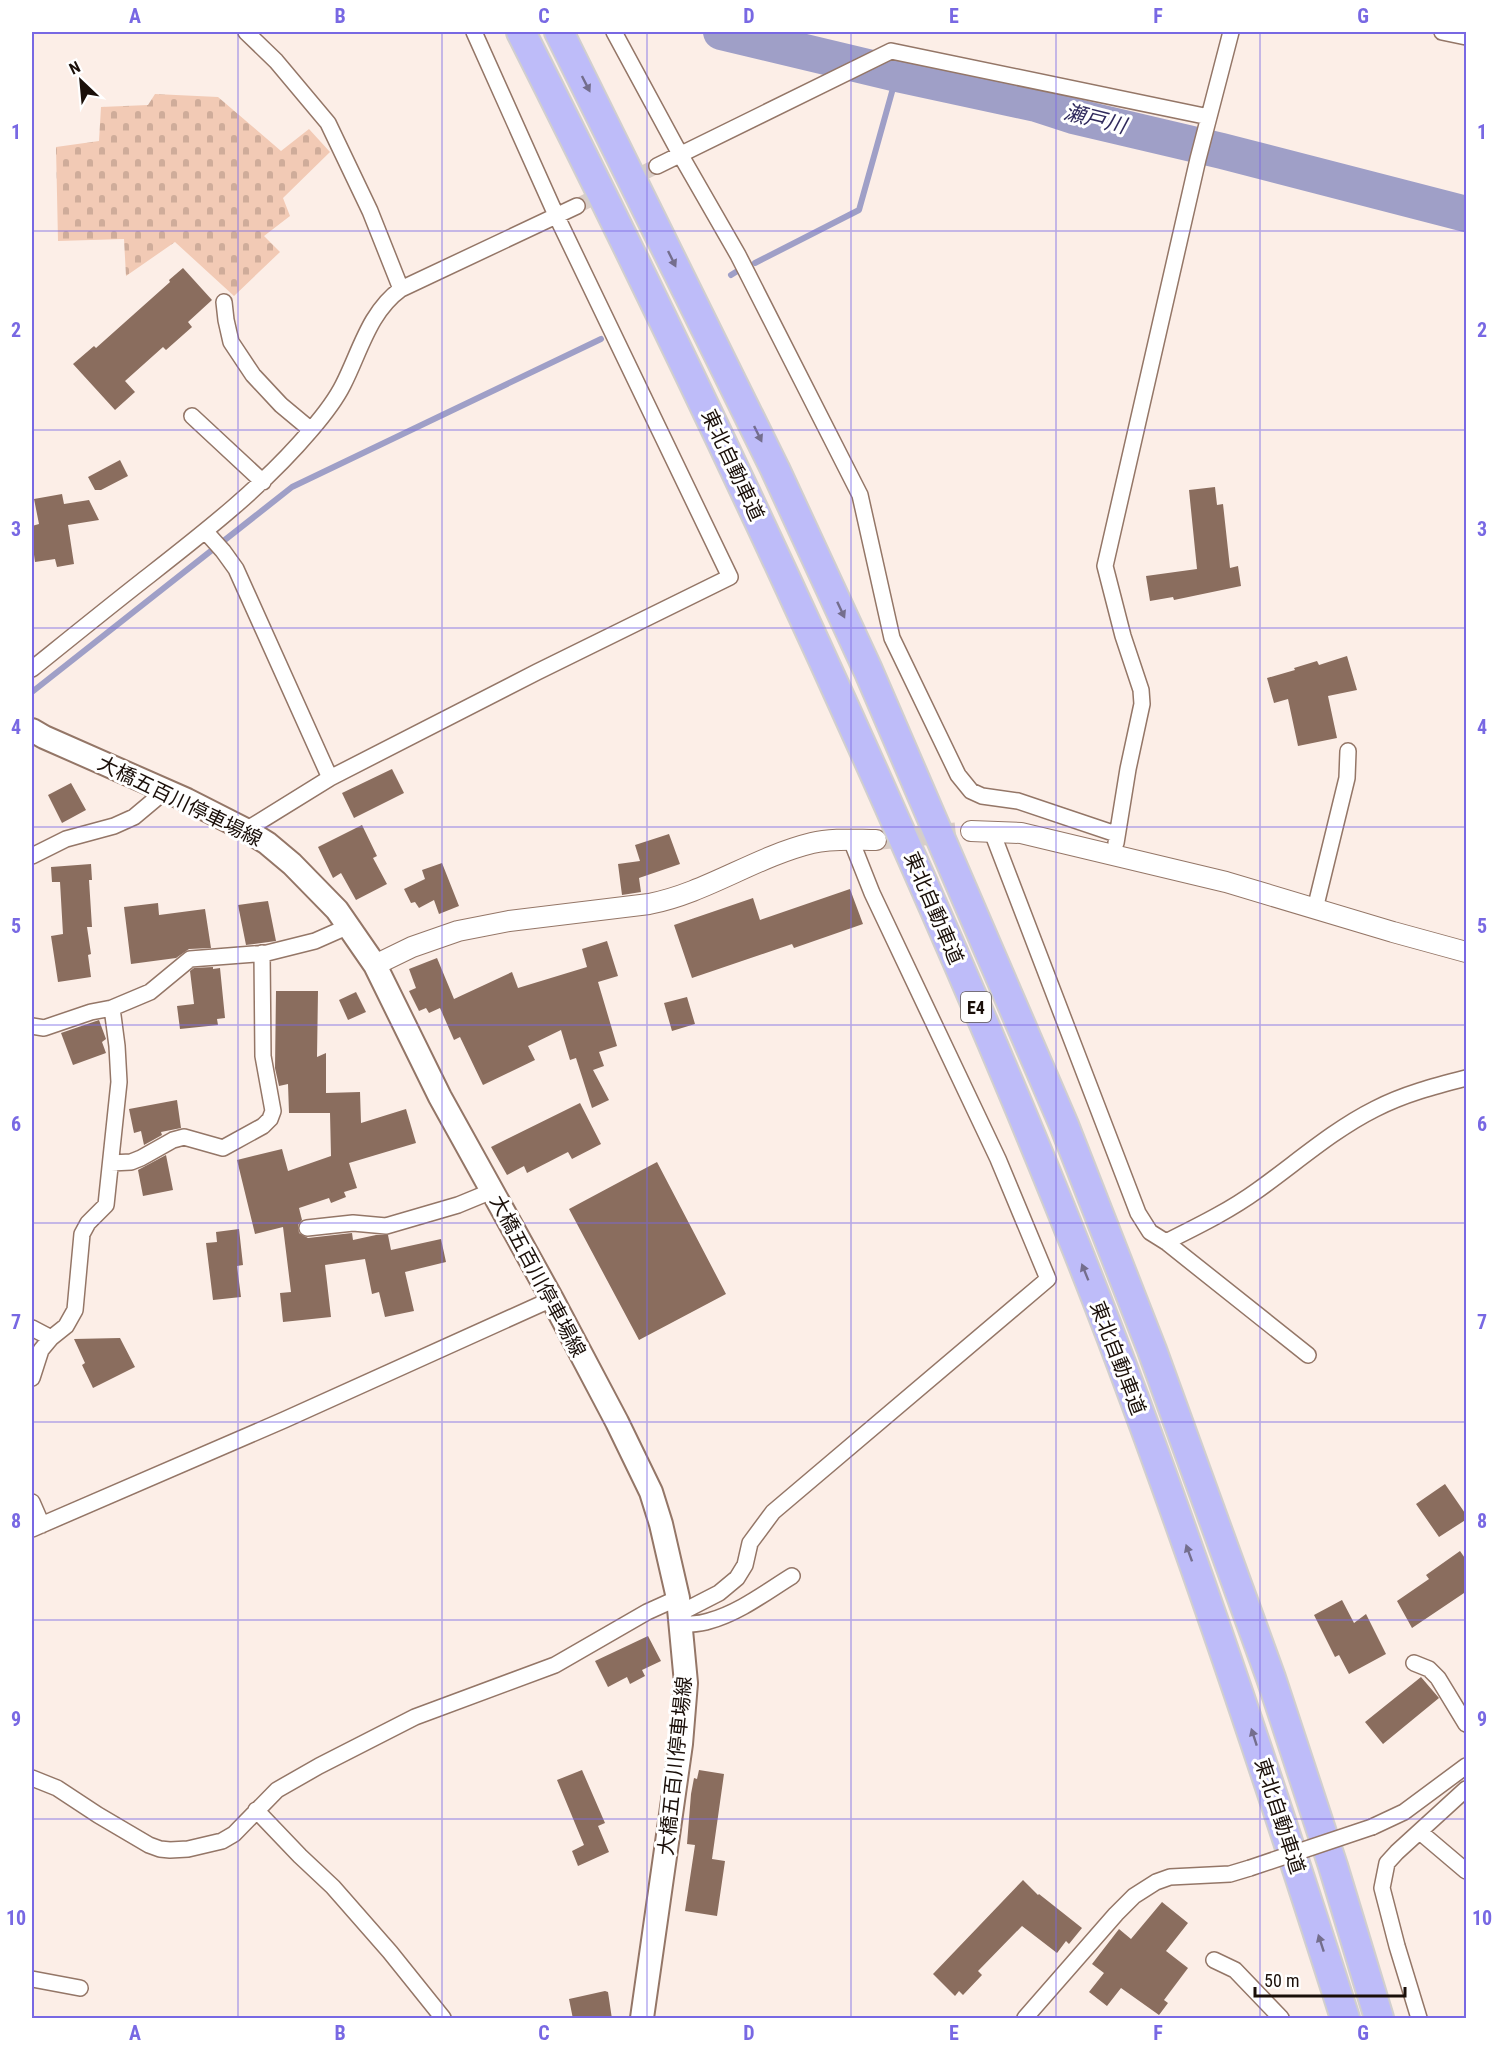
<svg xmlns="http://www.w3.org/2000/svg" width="1498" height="2050" viewBox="0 0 1498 2050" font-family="'Roboto Condensed','Noto Sans JP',sans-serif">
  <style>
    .cemetery { fill: url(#cemetery-stones) }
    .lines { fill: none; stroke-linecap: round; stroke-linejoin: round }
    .stream { stroke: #9f9fc7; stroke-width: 6 }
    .river { stroke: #9f9fc7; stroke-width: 36 }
    .building { fill: #8a6d5e }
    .minor-tunnel { stroke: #dacdc6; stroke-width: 15; stroke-dasharray: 15 8; stroke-linecap: butt }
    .tertiary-tunnel { stroke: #dacdc6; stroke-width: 20; stroke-dasharray: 20 10; stroke-linecap: butt }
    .minor-casing { stroke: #947667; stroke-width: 18 }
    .tertiary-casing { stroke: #947667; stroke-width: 22 }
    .secondary-casing { stroke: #947667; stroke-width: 26 }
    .motorway-casing { stroke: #d1cfce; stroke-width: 32 }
    .minor { stroke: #fff; stroke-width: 15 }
    .tertiary { stroke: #fff; stroke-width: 20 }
    .secondary { stroke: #fff; stroke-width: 22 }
    .motorway { stroke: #bebcf9; stroke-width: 28 }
    .minor-bridge-casing { stroke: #947667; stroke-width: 18; stroke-linecap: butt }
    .minor-bridge { stroke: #fff; stroke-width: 15 }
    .oneway { fill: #746e8d }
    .grid { fill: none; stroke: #7868e3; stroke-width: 1.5; stroke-opacity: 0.55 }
    .labels { text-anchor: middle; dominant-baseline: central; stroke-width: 6; stroke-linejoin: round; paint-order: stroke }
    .shield { fill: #fff; stroke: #5f5753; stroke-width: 1.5 }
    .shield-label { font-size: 18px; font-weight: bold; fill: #1a0f09 }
    .street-label { font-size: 20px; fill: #1a0f09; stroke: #fff }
    .water-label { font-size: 21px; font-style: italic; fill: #302a5d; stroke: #fff }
    .neatline { fill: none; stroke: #7868e3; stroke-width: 2 }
    .grid-label { font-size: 20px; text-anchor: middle; font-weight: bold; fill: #7868e3 }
  </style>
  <defs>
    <pattern id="cemetery-stones" width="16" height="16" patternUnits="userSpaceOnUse" patternTransform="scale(1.5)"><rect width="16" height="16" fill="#f2cab5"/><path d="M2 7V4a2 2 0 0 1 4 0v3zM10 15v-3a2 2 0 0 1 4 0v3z" fill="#cfac9a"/></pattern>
  </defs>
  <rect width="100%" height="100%" fill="#fceee7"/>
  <path class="cemetery" d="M155 94 218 97 281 151 309 129 330 152 283 198 290 216 264 236 280 252 234 296 175 242 126 276 124 239 58 241 56 147 99 141 101 107 148 105Z"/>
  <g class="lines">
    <path class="stream" d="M755 263 859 210 897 74
      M731 275 739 270
      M32 692 292 487 601 339"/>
    <path class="river" d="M721 32 897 74 1036 104 1073 116 1222 151 1466 214"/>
  </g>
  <path class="building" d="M183 268 212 300 188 322 192 327 166 350 163 347 125 381 135 392 115 410 73 364 94 346 96 348 170 282 169 280Z
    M120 460 128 476 101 490H95L88 477Z
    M1215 487 1217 505 1223 504 1230 568 1238 566 1241 586 1174 600 1173 597 1150 601 1146 576 1197 569 1189 490Z
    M62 494 64 504 89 500 99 520 68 525 74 564 57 567 55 559 35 562 32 540V526L39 524 34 499Z
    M1347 656 1357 690 1328 696 1337 738 1298 746 1288 699 1274 703 1267 678 1295 670 1294 668 1317 661 1319 665Z
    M392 769 404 793 354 818 342 793Z
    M71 783 86 810 62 823 48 795Z
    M362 825 377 856 373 858 387 884 356 900 341 873 333 878 318 847Z
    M669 834 680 864 639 878 641 892 622 895 618 864 640 861 635 845Z
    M442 863 459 906 439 914 434 900 419 908 415 902 411 903 404 889 425 879 422 870Z
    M91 864 92 880H89L92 927H87L91 954 88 955 91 977 58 982 51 936 63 934 60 882H52L51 867Z
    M850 889 863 924 794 948 792 944 692 978 674 925 753 898 760 920Z
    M268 901 276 941 246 945 238 905Z
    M158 903 159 915 205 909 211 948 189 949 176 958 131 964 124 907Z
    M607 941 618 976 598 982 617 1046 599 1052 604 1066 593 1070 609 1100 592 1108 576 1058 570 1060 561 1030 528 1046 535 1060 483 1085 460 1037 454 1040 440 1008 429 1013 426 1008 419 1011 409 991 416 988 409 969 437 958 454 999 512 972 518 988 587 967 582 949Z
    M213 967V969L220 968 225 1018 217 1019 218 1025 180 1029 177 1006 194 1004 190 971 194 968Z
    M276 991H318L317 1057 326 1053V1093L360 1092 361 1123 406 1109 416 1143 349 1163 357 1188 344 1192 346 1197 331 1203 329 1198 299 1208 302 1220 298 1225 299 1233 308 1238 352 1233 353 1240 376 1235H388L391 1250 441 1239 446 1262 405 1272 414 1311 385 1317 379 1292 372 1294 365 1259 325 1265 331 1317 283 1322 280 1293 291 1292 283 1227 255 1234 237 1160 282 1149 288 1171 331 1156 330 1113H289L288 1084 279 1086 275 1068Z
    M356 992 366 1012 348 1020 339 1000Z
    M687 997 695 1024 672 1031 664 1003Z
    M99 1020 106 1039 102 1042 106 1053 73 1065 61 1033Z
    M177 1100 181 1128 161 1132 162 1135 144 1145 141 1131 134 1133 129 1109Z
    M580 1103 601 1144 572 1159 568 1152 527 1173 524 1166 507 1175 491 1147Z
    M166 1155 173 1190 143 1196 138 1170Z
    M657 1162 726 1294 639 1340 569 1209Z
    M239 1229 243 1265 237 1266 241 1297 213 1300 206 1243 217 1242 216 1232Z
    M120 1338 135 1367 93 1388 82 1365 85 1363 74 1339Z
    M1445 1484 1467 1516V1519L1439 1537 1416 1504Z
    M1460 1551 1467 1561V1591L1412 1628 1397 1601 1429 1579 1426 1575Z
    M1342 1600 1354 1623 1366 1614 1386 1654 1349 1674 1339 1655 1335 1657 1314 1615Z
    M648 1636 661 1661 642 1670 645 1676 630 1684 627 1677 608 1687 595 1661Z
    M1421 1677 1439 1698 1383 1744 1365 1722Z
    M582 1770 605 1823 598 1826 609 1852 578 1866 572 1851 584 1845 557 1780Z
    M699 1770 724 1774 712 1859 725 1861 717 1916 685 1911 695 1845 687 1844 691 1794 694 1778 697 1779Z
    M1023 1880 1038 1895 1039 1894 1082 1928 1069 1944 1066 1941 1057 1953 1022 1926 978 1971 982 1975 963 1995 959 1991 955 1996 933 1974Z
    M1162 1902 1188 1923 1166 1951 1188 1968 1164 2000 1168 2003 1159 2015 1121 1988 1107 2006 1089 1992 1104 1973 1092 1964 1119 1929 1131 1939Z
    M605 1991 608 1992 612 2019H573L569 1999Z"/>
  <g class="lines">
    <path class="minor-tunnel" d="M577 206 657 166"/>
    <path class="tertiary-tunnel" d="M876 840 971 831"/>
    <g class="minor-casing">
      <path id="minor" d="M246 32 276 61 328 123 370 211 401 289
        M614 32 680 154 738 255 860 495 892 638 958 775 971 791 982 796 1018 801 1116 834
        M1442 32 1466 37
        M657 166 891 51 1209 117
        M224 302 226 320 231 342 253 375 281 405 311 430
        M192 416 263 482
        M206 532 223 551 236 569 330 778
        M32 669C68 640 105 610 142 581 202 534 262 488 311 430 323 416 335 401 343 385 360 352 369 312 401 289L577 206
        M246 830 330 778 537 672 730 577 556 215 474 32
        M992 832 1138 1213 1150 1232 1166 1242 1308 1355
        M1116 843 1128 769 1142 704 1141 690 1123 636 1105 566 1198 159 1231 32
        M32 856 66 839 114 826 134 817 165 791
        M1315 909 1347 778 1348 751
        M32 1026 44 1028 91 1012 112 1008
        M111 1163 131 1162 141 1158 173 1140 184 1137 223 1148 263 1126 270 1119 273 1111 263 1056 262 953
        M307 1228 353 1223 386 1226 458 1205 492 1191
        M1166 1242C1198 1226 1229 1211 1258 1190 1296 1163 1333 1130 1375 1109 1404 1094 1435 1086 1466 1078
        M32 1328 51 1338
        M32 1378 41 1350 51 1338 66 1326 75 1310 82 1234 88 1223 106 1205 119 1082 117 1046 112 1008 150 992 190 959 267 953 315 941 349 926
        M32 1502 42 1525
        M32 1529 284 1420 552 1299
        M680 1613 719 1593 737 1578 745 1565 750 1543 773 1512 1048 1279 998 1159 872 893 851 840
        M681 1625C690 1624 701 1624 709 1621 739 1613 766 1592 792 1576
        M1414 1663 1429 1669 1438 1678 1466 1724
        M32 1778 57 1788 98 1815 149 1845 160 1849 170 1850 188 1849 222 1841 234 1834 277 1790 319 1766 415 1717 555 1665 647 1612 678 1598
        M256 1810 300 1856 333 1887 390 1952 443 2018
        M1372 1827 1404 1812 1466 1766
        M1420 1832 1466 1871
        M1214 1960 1235 1970 1281 2018
        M32 1979 80 1988
        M1025 2018 1116 1914 1134 1896 1156 1882 1170 1877 1230 1874 1250 1868
        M1419 2018 1397 1946 1382 1888 1387 1863 1397 1852 1466 1789"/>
    </g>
    <g class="tertiary-casing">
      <path id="tertiary" d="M971 831 1021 833 1226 882 1393 932 1466 952
        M375 965 412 947 458 931 509 921 649 904C706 893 755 857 812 843 832 838 856 840 876 840"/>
    </g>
    <g class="secondary-casing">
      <path id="secondary" d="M32 730 44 737 187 800 246 830 267 843 292 864 337 910 375 965 440 1097 552 1299 617 1422 651 1492 661 1524 678 1598 686 1683 681 1744 642 2018"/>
    </g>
    <g class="motorway-casing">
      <path id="motorway" d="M521 32C649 286 772 543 888 804 970 988 1050 1174 1121 1363 1202 1579 1275 1798 1345 2018
        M559 32 775 469 868 670 1064 1125 1152 1350 1271 1678 1333 1866 1379 2018"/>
    </g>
    <use href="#minor" class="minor"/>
    <use href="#tertiary" class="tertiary"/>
    <use href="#secondary" class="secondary"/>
    <use href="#motorway" class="motorway"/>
    <g class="minor-bridge-casing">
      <path id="minor-bridge" d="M1250 1868 1372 1827"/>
    </g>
    <use href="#minor-bridge" class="minor-bridge"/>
  </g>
  <defs><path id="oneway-solid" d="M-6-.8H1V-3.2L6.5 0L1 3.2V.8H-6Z" transform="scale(1.5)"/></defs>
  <g class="oneway">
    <use href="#oneway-solid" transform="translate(586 84) rotate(63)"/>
    <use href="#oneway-solid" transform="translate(672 259) rotate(64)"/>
    <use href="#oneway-solid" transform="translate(758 434) rotate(64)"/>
    <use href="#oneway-solid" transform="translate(841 610) rotate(65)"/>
    <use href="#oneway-solid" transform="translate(1085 1272) rotate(-112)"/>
    <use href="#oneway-solid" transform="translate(1189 1553) rotate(-110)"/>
    <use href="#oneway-solid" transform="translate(1254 1737) rotate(-108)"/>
    <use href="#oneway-solid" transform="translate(1321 1943) rotate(-108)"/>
  </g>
  <path class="grid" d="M238 32V2018M442 32V2018M647 32V2018M851 32V2018M1056 32V2018M1260 32V2018M32 231H1466M32 430H1466M32 628H1466M32 827H1466M32 1025H1466M32 1223H1466M32 1422H1466M32 1620H1466M32 1819H1466"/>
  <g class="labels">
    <rect class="shield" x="961" y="992" width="30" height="30" rx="4.5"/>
    <g class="shield-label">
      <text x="976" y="1007">E4</text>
    </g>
    <g class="street-label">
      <text transform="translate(733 465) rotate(65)">東北自動車道</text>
      <text transform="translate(180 801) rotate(26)">大橋五百川停車場線</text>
      <text transform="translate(934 908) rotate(67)">東北自動車道</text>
      <text transform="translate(538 1276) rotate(62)">大橋五百川停車場線</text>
      <text transform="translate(1118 1358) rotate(69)">東北自動車道</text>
      <text transform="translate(675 1766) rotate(-84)">大橋五百川停車場線</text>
      <text transform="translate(1280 1816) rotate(72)">東北自動車道</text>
    </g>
    <g class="water-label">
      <text transform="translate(1095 119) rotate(14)">瀬戸川</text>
    </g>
  </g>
  <rect width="1498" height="2050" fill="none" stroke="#ffffff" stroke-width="66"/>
  <g transform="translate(81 81) rotate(334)" stroke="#ffffff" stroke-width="4.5" paint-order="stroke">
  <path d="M0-4.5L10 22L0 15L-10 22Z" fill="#1a0f09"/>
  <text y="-9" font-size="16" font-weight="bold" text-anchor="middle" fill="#1a0f09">N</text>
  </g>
  <path d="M1255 1987v9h150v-9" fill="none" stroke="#1a0f09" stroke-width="3"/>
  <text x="1264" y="1987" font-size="18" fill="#1a0f09" stroke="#ffffff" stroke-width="4.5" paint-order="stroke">50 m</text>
  <rect x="33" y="33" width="1432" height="1984" class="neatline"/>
  <g class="grid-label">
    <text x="135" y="23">A</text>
    <text x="340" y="23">B</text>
    <text x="544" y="23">C</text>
    <text x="749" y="23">D</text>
    <text x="954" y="23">E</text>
    <text x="1158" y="23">F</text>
    <text x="1363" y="23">G</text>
    <text x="16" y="139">1</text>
    <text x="1482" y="139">1</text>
    <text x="16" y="337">2</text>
    <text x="1482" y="337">2</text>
    <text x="16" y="536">3</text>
    <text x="1482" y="536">3</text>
    <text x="16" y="734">4</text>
    <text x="1482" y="734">4</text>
    <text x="16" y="933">5</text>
    <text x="1482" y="933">5</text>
    <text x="16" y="1131">6</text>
    <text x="1482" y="1131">6</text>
    <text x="16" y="1329">7</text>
    <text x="1482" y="1329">7</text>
    <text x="16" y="1528">8</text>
    <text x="1482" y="1528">8</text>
    <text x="16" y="1726">9</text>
    <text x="1482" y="1726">9</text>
    <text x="16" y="1925">10</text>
    <text x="1482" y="1925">10</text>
    <text x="135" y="2040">A</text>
    <text x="340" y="2040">B</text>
    <text x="544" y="2040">C</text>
    <text x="749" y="2040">D</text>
    <text x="954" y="2040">E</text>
    <text x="1158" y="2040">F</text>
    <text x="1363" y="2040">G</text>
  </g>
</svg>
